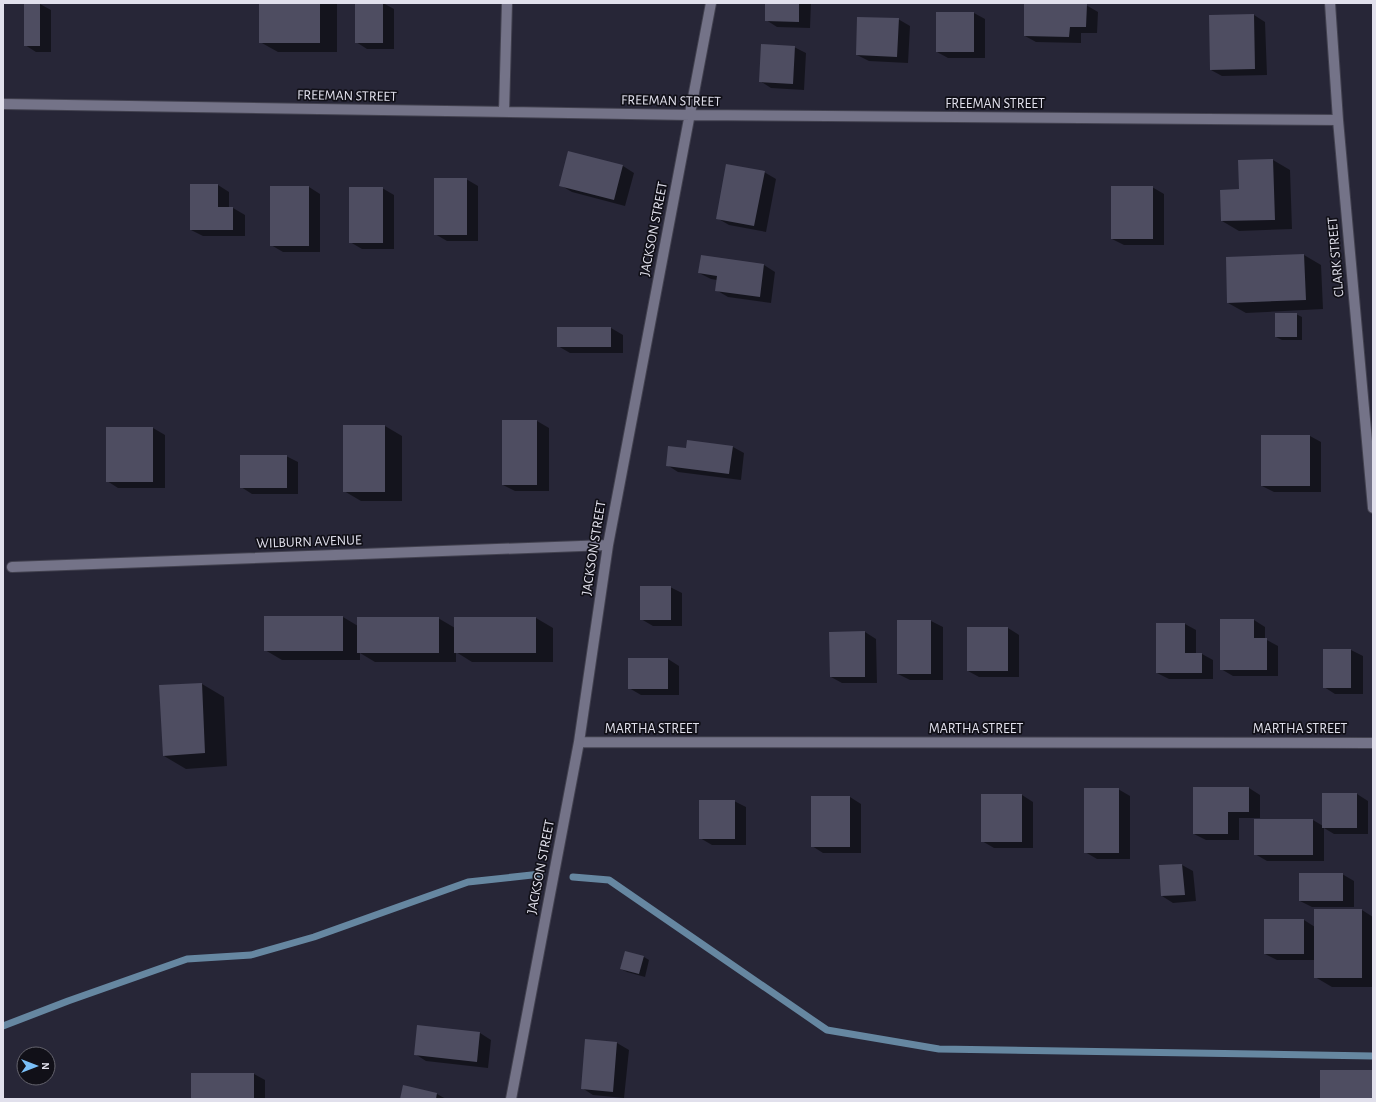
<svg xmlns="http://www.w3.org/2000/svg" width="1376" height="1102" viewBox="0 0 1376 1102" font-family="'Alegreya Sans',sans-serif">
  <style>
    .shadow { fill: #0007 }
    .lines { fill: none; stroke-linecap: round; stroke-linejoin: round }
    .stream { stroke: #6687a1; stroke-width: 7 }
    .building { fill: #4e4d61 }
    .street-casing { stroke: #42414f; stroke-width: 12 }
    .street { stroke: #747388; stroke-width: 10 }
    .labels { text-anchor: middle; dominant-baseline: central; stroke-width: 3.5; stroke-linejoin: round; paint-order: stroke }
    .street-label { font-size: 14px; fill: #e1e0ec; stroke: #111018 }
  </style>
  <rect width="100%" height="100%" fill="#272637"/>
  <path class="shadow" d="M260 3H337V52H278L260 42Z
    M356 3H383L394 9V49H367L356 42Z
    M766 3H811L810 28 777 27 766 20Z
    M40 4 51 10V52H36L25 45Z
    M1086 5 1098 12 1097 33H1081V43L1036 42 1025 36Z
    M974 13 985 19V58H948L937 52Z
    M1254 15 1265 22 1267 75 1222 76 1211 70Z
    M898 19 910 26 908 63 869 61 857 55Z
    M794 47 806 53 804 90 771 88 760 81Z
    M1273 160 1290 170 1292 229 1239 231 1222 221 1240 190Z
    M623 166 634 173 625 206 572 192 560 185Z
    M764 172 776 179 766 232 729 225 717 218Z
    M466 179 478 186V241H447L435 234Z
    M218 185 229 192V208H233L245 215V236H203L191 230Z
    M309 187 320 194V252H283L271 245Z
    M1152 187 1164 194V245H1124L1112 239Z
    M382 188 394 195V249H362L350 242Z
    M1304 255 1321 265 1323 309 1246 313 1228 303Z
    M701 256 764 265 775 272 771 303 728 297 716 290 717 280 711 279 699 273Z
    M1296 314 1302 317V340H1282L1276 337Z
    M558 328H611L623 335V353H570L558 346Z
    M503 421H537L549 428V491H515L503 485Z
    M344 426H385L402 436V501H361L344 491Z
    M107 428H153L165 435V488H118L107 481Z
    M1262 436H1310L1321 442V492H1274L1262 486Z
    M733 447 744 453 741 480 678 472 667 465Z
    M286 456 298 462V494H252L241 487Z
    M670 587 682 593V626H653L641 619Z
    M343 617 358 626 438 618 455 628 536 618 553 628V662H472L456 652V662H375L360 653V660H282L265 650Z
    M1254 620 1265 627V639L1278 646V676H1233L1221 669Z
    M898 621H931L943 627V680H910L898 674Z
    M1185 624 1196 630V654H1202L1213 660V679H1169L1157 673Z
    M1008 628 1019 635V677H979L968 671Z
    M865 632 876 639 877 683H842L831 677Z
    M1324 650H1351L1363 656V694H1335L1324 687Z
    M668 659 679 666V695H641L629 688Z
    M202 684 224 697 227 766 186 769 164 756Z
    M1249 788 1260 795V818H1239V840H1206L1194 834Z
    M1118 789 1130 796V859H1097L1085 852Z
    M1357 794 1368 801V834H1334L1324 828V861H1267L1255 854 1313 820 1323 826Z
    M1022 795 1033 802V848H994L982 841Z
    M850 797 861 804V853H823L812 846Z
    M734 801 746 807V845H712L700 838Z
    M1182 865 1193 871 1196 901 1173 903 1162 896Z
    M1342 874 1354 881V907H1312L1300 901Z
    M1315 910H1362L1373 917V987H1332L1315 977V960H1277L1265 954 1304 920 1315 927Z
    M626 952 644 957 649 960 645 977 627 972 621 969Z
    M480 1033 491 1040 488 1068 426 1061 415 1054Z
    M586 1040 617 1043 629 1050 624 1098 593 1095 582 1088Z
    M254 1074 265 1080V1099H192Z
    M404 1086 437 1094 446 1099H401Z"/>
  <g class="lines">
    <path class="stream" d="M573 877 609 880 827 1030 939 1049 1373 1056
      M3 1026 68 1001 187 959 251 955 314 937 468 882 541 874"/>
  </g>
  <path class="building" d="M24 3H40V46H24Z
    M259 3H320V43H259Z
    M355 3H383V43H355Z
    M765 3H799V22L765 21Z
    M1024 3 1087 4 1086 27H1070L1069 37 1024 36Z
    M936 12H974V52H936Z
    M1254 14 1255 69 1210 70 1209 15Z
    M857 17 899 18 897 57 856 55Z
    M761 44 795 46 793 84 759 82Z
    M568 151 623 165 614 200 559 186Z
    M1273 159 1275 220 1221 221 1220 190 1239 189 1238 160Z
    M726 164 765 171 754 226 716 219Z
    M434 178H467V235H434Z
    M190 184H218V207H233V230H190Z
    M270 186H309V246H270Z
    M1111 186H1153V239H1111Z
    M349 187H383V243H349Z
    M1304 254 1306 300 1227 303 1226 257Z
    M701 255 764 264 760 297 715 291 717 276 698 273Z
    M1275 313H1297V337H1275Z
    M557 327H611V347H557Z
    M502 420H537V485H502Z
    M343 425H385V492H343Z
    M106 427H153V482H106Z
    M1261 435H1310V486H1261Z
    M687 440 733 446 729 474 666 466 668 446 686 448Z
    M240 455H287V488H240Z
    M640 586H671V620H640Z
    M264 616H343V651H264Z
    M357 617H439V653H357Z
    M454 617H536V653H454Z
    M1220 619H1254V638H1267V670H1220Z
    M897 620H931V674H897Z
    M1156 623H1185V653H1202V673H1156Z
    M967 627H1008V671H967Z
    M865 631V677H830L829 632Z
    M1323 649H1351V688H1323Z
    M628 658H668V689H628Z
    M202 683 205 753 163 756 159 685Z
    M1193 787H1249V812H1228V834H1193Z
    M1084 788H1119V853H1084Z
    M1322 793H1357V828H1322Z
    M981 794H1022V842H981Z
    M811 796H850V847H811Z
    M699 800H735V839H699Z
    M1254 819H1313V855H1254Z
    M1182 864 1185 895 1161 896 1159 865Z
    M1299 873H1343V901H1299Z
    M1314 909H1362V978H1314Z
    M1264 919H1304V954H1264Z
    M625 951 644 956 639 974 620 969Z
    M417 1025 480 1032 477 1062 414 1055Z
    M585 1039 617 1042 613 1092 581 1089Z
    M1320 1070H1373V1099H1320Z
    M191 1073H254V1099H191Z
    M403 1085 437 1093 436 1099H400Z"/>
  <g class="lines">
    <g class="street-casing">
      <path id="street" d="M1330 3 1338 120 1373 508
        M3 104 690 115 1338 120
        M504 112 507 3
        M12 567 608 545
        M579 742 1373 743
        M511 1099 579 742 608 545 711 3"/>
    </g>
    <use href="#street" class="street"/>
  </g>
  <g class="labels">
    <g class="street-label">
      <text transform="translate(347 96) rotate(1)">FREEMAN STREET</text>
      <text transform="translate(671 101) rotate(1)">FREEMAN STREET</text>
      <text x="995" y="104">FREEMAN STREET</text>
      <text transform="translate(654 229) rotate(-79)">JACKSON STREET</text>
      <text transform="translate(1336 257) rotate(-95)">CLARK STREET</text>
      <text transform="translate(309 542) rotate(-2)">WILBURN AVENUE</text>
      <text transform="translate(594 548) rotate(-81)">JACKSON STREET</text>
      <text x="652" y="729">MARTHA STREET</text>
      <text x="976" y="729">MARTHA STREET</text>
      <text x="1300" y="729">MARTHA STREET</text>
      <text transform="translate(541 867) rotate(-79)">JACKSON STREET</text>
    </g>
  </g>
  <rect width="1376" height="1102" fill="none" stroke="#e1e0ec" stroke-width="8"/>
  <g transform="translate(36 1066) rotate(90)"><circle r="19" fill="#111018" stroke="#64636d"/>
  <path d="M0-3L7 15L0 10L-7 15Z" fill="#7abff8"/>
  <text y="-6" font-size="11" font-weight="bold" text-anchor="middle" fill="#e1e0ec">N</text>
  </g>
</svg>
